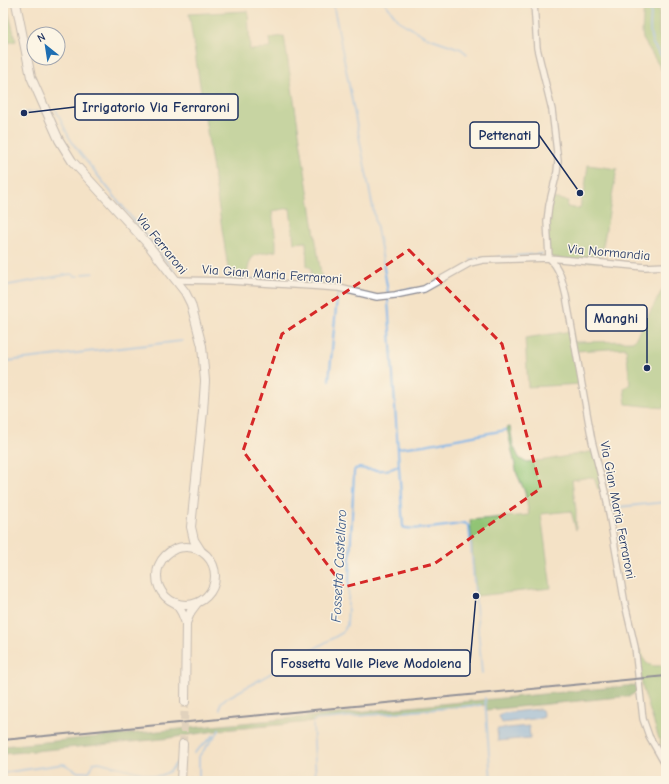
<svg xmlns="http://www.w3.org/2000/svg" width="669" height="784" viewBox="0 0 669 784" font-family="'Comic Neue',sans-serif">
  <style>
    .green { fill: #91c475; stroke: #567a6a }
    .forest { fill: #74aa66; stroke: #486c62 }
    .water { fill: #7ab4eb; stroke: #4a72a4 }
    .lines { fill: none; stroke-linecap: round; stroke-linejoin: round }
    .stream { stroke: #7ab4eb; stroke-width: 2 }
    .secondary-tunnel { stroke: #c9beb1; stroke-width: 8; stroke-dasharray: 8 4; stroke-linecap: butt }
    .street-casing { stroke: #888892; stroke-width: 8 }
    .secondary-casing { stroke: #888892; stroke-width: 10 }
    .street { stroke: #fff; stroke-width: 5.5 }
    .secondary { stroke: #fff; stroke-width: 8 }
    .rail { stroke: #1b2f5e; stroke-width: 2 }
    .marked { fill: none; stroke: #d62828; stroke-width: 3; stroke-dasharray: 8 5; stroke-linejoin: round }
    .labels { text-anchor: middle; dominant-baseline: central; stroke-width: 3; stroke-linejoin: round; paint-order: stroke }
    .street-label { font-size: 13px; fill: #1b2f5e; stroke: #fcf5e5 }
    .water-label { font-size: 14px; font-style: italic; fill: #385788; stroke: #fcf5e5 }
    .leader { fill: none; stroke: #1b2f5e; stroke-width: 1.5 }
    .callout-dot { fill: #1b2f5e; stroke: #fcf5e5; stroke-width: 1.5 }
    .callout { fill: #fcf5e5; stroke: #1b2f5e; stroke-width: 1.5 }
    .callout-label { font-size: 14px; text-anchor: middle; font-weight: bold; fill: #1b2f5e }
  </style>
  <rect width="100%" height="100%" fill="#fcf5e5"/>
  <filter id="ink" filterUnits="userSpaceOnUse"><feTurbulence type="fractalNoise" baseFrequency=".025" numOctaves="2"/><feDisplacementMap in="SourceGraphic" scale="8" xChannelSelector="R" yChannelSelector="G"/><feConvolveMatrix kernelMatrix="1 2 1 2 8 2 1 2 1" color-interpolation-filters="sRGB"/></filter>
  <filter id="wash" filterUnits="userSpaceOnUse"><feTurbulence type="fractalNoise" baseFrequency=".012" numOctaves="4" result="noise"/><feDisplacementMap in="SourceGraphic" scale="16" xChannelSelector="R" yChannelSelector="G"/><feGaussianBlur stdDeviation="0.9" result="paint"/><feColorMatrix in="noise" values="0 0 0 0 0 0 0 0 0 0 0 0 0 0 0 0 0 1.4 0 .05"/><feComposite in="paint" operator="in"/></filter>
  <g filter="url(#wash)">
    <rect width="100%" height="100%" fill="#f4e2c6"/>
    <path class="green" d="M3 3H6L16 41 3 44Z
      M644 3H659V34L666 50V77L643 39 642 32Z
      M248 11 250 50 271 48 270 38 284 36 323 287 311 286V268L307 266 306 242 294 243 290 208 272 211 276 241V251C247 256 252 254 245 282L230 281 189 14Z
      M588 165 617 169 600 262 549 258 547 227 551 198 568 201 567 207 580 209 582 195H584Z
      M666 283V401L664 408 626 404 624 389 630 384 626 348 576 351 582 384 528 387 525 338 572 331 574 342 634 341Z
      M510 427 513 445 519 458 525 462 546 460 595 451 604 488 598 489 594 478 590 477 572 480 576 510V530L571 511 541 514 551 588 476 596 470 520 529 515 525 492 517 474 507 428Z
      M641 650C644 667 652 667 666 665V760L642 686 638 651Z"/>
    <path class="forest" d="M637 685 638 691 630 696 487 710 485 705 315 720 313 722 222 730 163 739 3 754V746Z"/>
    <path class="water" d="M539 709 542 710 544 717 541 718 502 723 499 716 503 713Z
      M529 726 530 738 498 741 497 729Z"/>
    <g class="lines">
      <path class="stream" d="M333 3 381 249 388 293
        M385 3 399 21 426 37 461 49 467 54
        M652 3C651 16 648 32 653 44 656 50 662 56 666 62
        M56 110 69 137 76 148 174 271
        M24 113 44 111
        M497 257 542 254
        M471 260 482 258
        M83 274 93 273
        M230 277 320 284
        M3 286 71 274 75 276H78
        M399 291 412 289
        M388 300 403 527C413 532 452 525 465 523L469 526 482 673
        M7 361 182 341
        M329 380 338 288
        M398 448 424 445 506 430
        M609 508 666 502
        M485 698 491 781
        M220 710V705L222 701 342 633 347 625 354 472 355 469 359 468C370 470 390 473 399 465
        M313 722 315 720 481 705
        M313 725 316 781
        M194 753 214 735
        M3 774 8 772 64 764 78 772H88L91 769 93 763 99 762 154 776C164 776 171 772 176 763
        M199 781V756L219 731V729"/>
    </g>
  </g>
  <g filter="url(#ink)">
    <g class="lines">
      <path class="secondary-tunnel" d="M183 744 185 702"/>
      <g class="street-casing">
        <path id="street" d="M534 3 537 48 552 110 558 161 557 172 549 205 547 221 549 258C560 268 563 283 566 296L592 441 606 496 625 604 635 647 643 719 649 736 666 766
          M176 280 230 281 311 286 339 288 377 297 395 295 424 289 470 263 483 260 549 258 645 267 666 266"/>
      </g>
      <g class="secondary-casing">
        <path id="secondary" d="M16 3 31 77 59 140 72 161 146 242 185 292 191 304 202 346 205 381 203 411 191 527 194 540 201 551
          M157 576a29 29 0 1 1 58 0a29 29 0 1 1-58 0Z
          M176 603 182 613 186 623
          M185 702 186 623 191 611 197 603
          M181 781 183 744"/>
      </g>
      <use href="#street" class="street"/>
      <use href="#secondary" class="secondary"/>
      <path class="rail" d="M3 740 666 676"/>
    </g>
  </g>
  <path d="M0 0H669V784H0ZM409 250 502 344 541 488 434 564 344 587 243 451 282 334Z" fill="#f4e2c6" fill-opacity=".55" fill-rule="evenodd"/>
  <path class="marked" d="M409 250 502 344 541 488 434 564 344 587 243 451 282 334Z"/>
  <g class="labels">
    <g class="street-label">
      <text transform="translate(162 244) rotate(51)">Via Ferraroni</text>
      <text transform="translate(609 252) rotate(5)">Via Normandia</text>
      <text transform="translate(272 274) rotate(4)">Via Gian Maria Ferraroni</text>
      <text transform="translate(618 510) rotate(79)">Via Gian Maria Ferraroni</text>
    </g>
    <g class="water-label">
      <text transform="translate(339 566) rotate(-87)">Fossetta Castellaro</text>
    </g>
  </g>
  <path class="leader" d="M24 113L75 107M580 193L539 135M647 368L647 318M476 596L470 663"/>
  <g class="callout-dot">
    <circle cx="24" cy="113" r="4"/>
    <circle cx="580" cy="193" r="4"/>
    <circle cx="647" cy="368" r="4"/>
    <circle cx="476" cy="596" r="4"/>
  </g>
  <g class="callout">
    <rect x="75" y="94" width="163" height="26" rx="4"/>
    <rect x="470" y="122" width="69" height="26" rx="4"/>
    <rect x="586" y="305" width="61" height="26" rx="4"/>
    <rect x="272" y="650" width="198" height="26" rx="4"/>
  </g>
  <g class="callout-label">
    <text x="156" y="112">Irrigatorio Via Ferraroni</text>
    <text x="505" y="140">Pettenati</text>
    <text x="616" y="323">Manghi</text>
    <text x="371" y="668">Fossetta Valle Pieve Modolena</text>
  </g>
  <rect width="669" height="784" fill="none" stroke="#fcf5e5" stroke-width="16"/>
  <g transform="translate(46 46) rotate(330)"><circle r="19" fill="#fcf5e5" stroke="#a2a6af"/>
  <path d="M0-3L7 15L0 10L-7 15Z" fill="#1f6fb2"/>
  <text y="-6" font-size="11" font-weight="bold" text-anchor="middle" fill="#1b2f5e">N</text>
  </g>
</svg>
